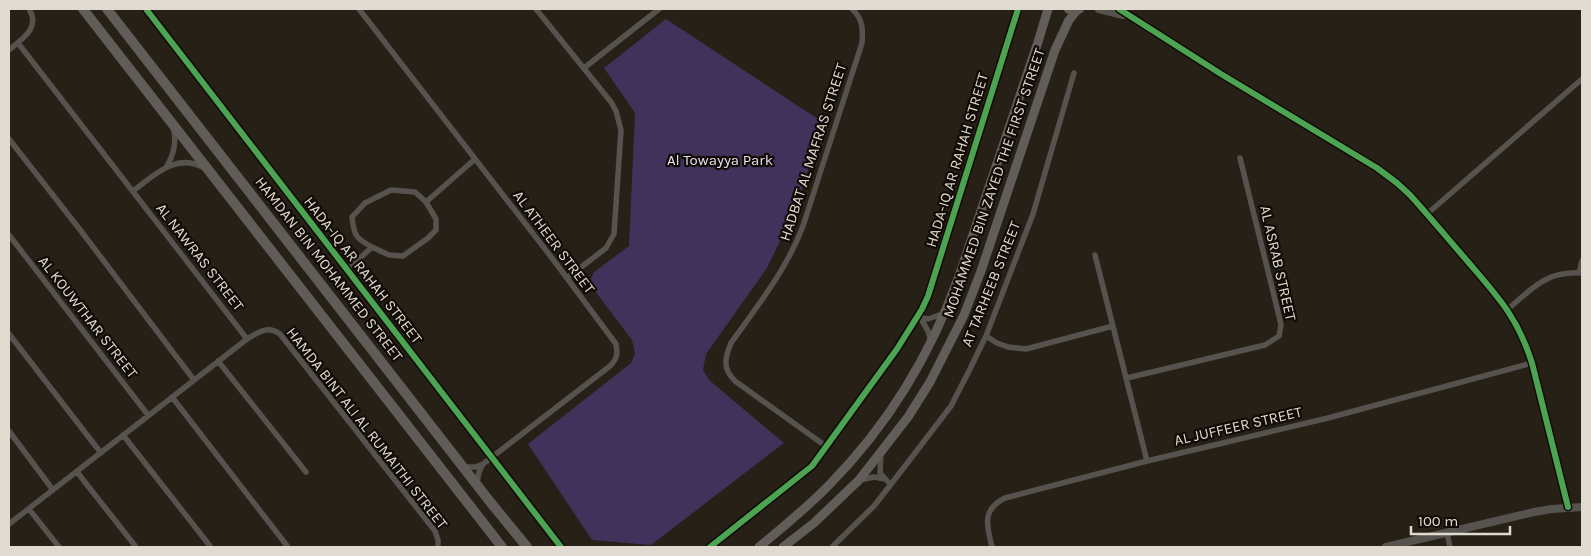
<svg xmlns="http://www.w3.org/2000/svg" width="1591" height="556" viewBox="0 0 1591 556" font-family="Karla,sans-serif">
  <style>
    .green { fill: #40325b }
    .lines { fill: none; stroke-linecap: round; stroke-linejoin: round }
    .minor { stroke: #56534f; stroke-width: 5.5 }
    .tertiary { stroke: #56534f; stroke-width: 8 }
    .secondary { stroke: #615d59; stroke-width: 9 }
    .primary { stroke: #605c57; stroke-width: 10 }
    .cycleway-casing { stroke: #100b05; stroke-width: 9 }
    .cycleway { stroke: #4ca352; stroke-width: 6 }
    .labels { text-anchor: middle; dominant-baseline: central; stroke-width: 4.5; stroke-linejoin: round; paint-order: stroke }
    .street-label { font-size: 15px; fill: #e1dad0; stroke: #100b05 }
    .park-label { font-size: 15px; fill: #e5e1f3; stroke: #100b05 }
  </style>
  <rect width="100%" height="100%" fill="#262017"/>
  <path class="green" d="M666 19 804 110 824 122 795 210 767 268 706 354 703 370 709 380 784 443 651 545 592 540 528 444 631 363 635 354 632 340 595 291 590 281 594 272 629 246 635 113 604 68Z"/>
  <g class="lines">
    <path class="minor" d="M146 9 561 547
      M359 9 555 262 616 344C618 354 617 359 610 366L483 464 476 467H464
      M536 9 611 102 616 111 621 130 614 234 606 248 567 278
      M18 43 247 339
      M9 50C22 39 41 28 29 9
      M584 68 659 9
      M9 139 81 231 194 380
      M167 166C174 154 177 141 173 127
      M133 191C154 175 177 152 204 168
      M1427 214 1582 79
      M9 235 148 415
      M372 247C355 238 354 235 352 217L365 203 391 190 415 192 426 202
      M1095 255 1147 461
      M347 270 372 247 389 255 403 256 428 238 436 230V219L426 202 475 159
      M1579 273 1582 261
      M1508 309C1534 287 1546 271 1582 273
      M918 317 928 319 945 313
      M921 319 928 331 931 342
      M9 334 101 453
      M986 336 997 343 1008 347 1026 349 1113 326
      M218 361 306 472
      M1127 378 1265 345 1279 336 1281 325 1279 316 1240 158
      M172 397 288 547
      M9 431 53 490
      M123 435 210 546
      M827 447 735 381C722 368 725 358 731 343 758 305 787 269 803 226L862 43C863 29 863 19 852 9
      M881 453 880 473 890 484
      M77 472 136 547
      M860 480 874 477 885 479
      M477 483 479 472 483 464
      M29 509 59 547
      M9 524 247 339C259 332 268 325 280 334L435 531 438 540V547
      M1447 533 1450 547
      M710 547 812 466 897 349 922 309 928 296 1018 9
      M832 547 874 506 902 470 951 406 969 371 986 336 1033 214 1074 73
      M992 547C987 526 981 510 1005 498L1147 461 1328 418 1532 363"/>
    <path class="tertiary" d="M1099 9 1123 15
      M1119 9 1221 74 1377 168 1397 183 1410 195C1430 217 1449 240 1469 263 1499 298 1518 318 1532 363L1568 507
      M1386 547 1534 512 1552 509 1582 507"/>
    <path class="secondary" d="M759 547C783 527 808 507 830 484 888 425 931 354 959 276L1038 42 1048 9
      M783 547 814 523 859 480 908 417 930 382 964 315 981 271 1055 50 1069 20 1078 9"/>
    <path class="primary" d="M83 9 502 547
      M107 9 491 503 527 547
      M1069 9H1079"/>
    <g class="cycleway-casing">
      <path id="cycleway" d="M146 9 561 547
        M1119 9 1221 74 1377 168 1397 183 1410 195C1430 217 1449 240 1469 263 1499 298 1518 318 1532 363L1568 507
        M710 547 812 466 897 349 922 309 928 296 1018 9"/>
    </g>
    <use href="#cycleway" class="cycleway"/>
  </g>
  <g class="labels">
    <g class="street-label">
      <text transform="translate(813 152) rotate(-72)">HADBAT AL MAFRAS STREET</text>
      <text transform="translate(957 160) rotate(-73)">HADA-IQ AR RAHAH STREET</text>
      <text transform="translate(994 183) rotate(-71)">MOHAMMED BIN ZAYED THE FIRST STREET</text>
      <text transform="translate(554 242) rotate(53)">AL ATHEER STREET</text>
      <text transform="translate(200 257) rotate(52)">AL NAWRAS STREET</text>
      <text transform="translate(1278 263) rotate(77)">AL ASRAB STREET</text>
      <text transform="translate(329 269) rotate(52)">HAMDAN BIN MOHAMMED STREET</text>
      <text transform="translate(363 270) rotate(52)">HADA-IQ AR RAHAH STREET</text>
      <text transform="translate(991 284) rotate(-68)">AT TARHEEB STREET</text>
      <text transform="translate(88 317) rotate(52)">AL KOUWTHAR STREET</text>
      <text transform="translate(1238 426) rotate(-13)">AL JUFFEER STREET</text>
      <text transform="translate(367 428) rotate(52)">HAMDA BINT ALI AL RUMAITHI STREET</text>
    </g>
    <g class="park-label">
      <text x="720" y="160">Al Towayya Park</text>
    </g>
  </g>
  <rect width="1591" height="556" fill="none" stroke="#e1dad0" stroke-width="20"/>
  <path d="M1411 526v8h99v-8" fill="none" stroke="#e1dad0" stroke-width="2.5"/>
  <text x="1418" y="526" font-size="15" fill="#e1dad0" stroke="#100b05" stroke-width="4" paint-order="stroke">100 m</text>
</svg>
